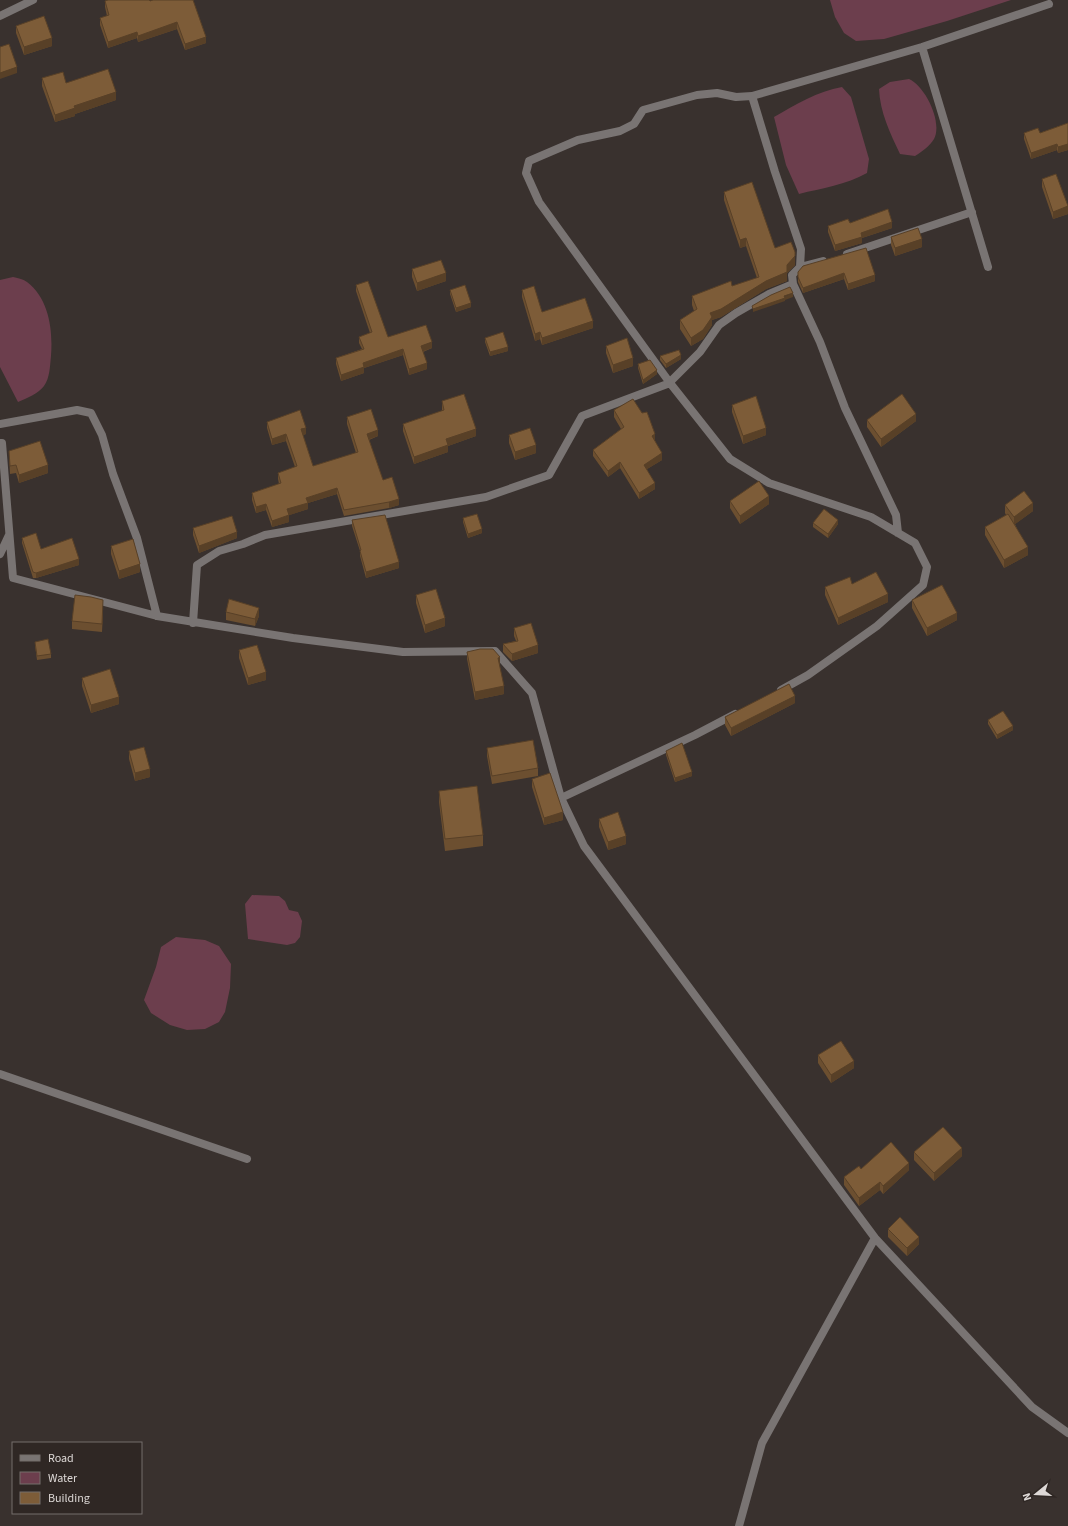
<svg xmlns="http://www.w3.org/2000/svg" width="1068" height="1526" viewBox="0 0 1068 1526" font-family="'Source Sans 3',sans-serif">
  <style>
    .water { fill: #6c3e4d }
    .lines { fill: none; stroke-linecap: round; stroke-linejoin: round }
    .minor { stroke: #797473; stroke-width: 8 }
    .wall { fill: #6c4f30 }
    .shaded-wall { fill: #584027 }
    .building { fill: #7d5c38; stroke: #584027 }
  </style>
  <rect width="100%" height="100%" fill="#39312e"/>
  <path class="water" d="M830 0H1011L947 21 884 39 856 41 844 33 835 17Z
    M909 79C925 86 943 122 934 139 930 146 921 152 915 156L900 154C890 133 880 112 879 89L890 82Z
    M842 87 851 97 869 159 867 173C846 185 822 188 799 194L786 165 774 117C795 105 818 91 842 87Z
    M13 277C17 278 23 279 27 282 49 299 53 329 51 356 50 365 50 378 44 386 38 394 27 398 18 402L0 367V280Z
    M252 895 279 896 285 901 289 910 298 912 302 921 300 937 295 943 287 945 248 939 245 904Z
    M176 937 205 940 219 946 231 964 230 988 225 1012 219 1022 205 1029 187 1030 170 1025 151 1013 144 1000 156 967 161 947Z"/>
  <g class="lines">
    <path class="minor" d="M0 16 33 0
      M922 47 988 267
      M752 96 775 172 801 249 800 267 792 275 793 284 820 342 845 408 896 515 898 533
      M847 254 972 212
      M800 267 823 261
      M670 382 700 352 719 325 736 313 769 294 793 284
      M0 424 77 410 91 413 102 435 113 474 137 538 157 616
      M0 443H2L13 578 157 616 293 638 403 652 495 651 532 693 561 798 584 846 875 1238 1032 1407 1068 1433
      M0 554 9 535
      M193 623 197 565 219 551 243 544 265 535 486 497 549 475 582 416 670 383
      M781 690 808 675 877 626 923 585 927 567 915 543 871 517 769 483 730 459 670 383 539 202 526 173 529 161 578 140 620 131 634 124 643 110 697 95 717 93 736 97 752 96 922 47 1049 4
      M561 798 695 735 735 714
      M0 1074 247 1159
      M739 1526 762 1443 875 1238"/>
  </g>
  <path class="wall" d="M105 1H150L206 43 185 50 177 29 138 42 137 38 108 48 100 25V18L107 16 105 7Z
    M16 26 52 46 24 55 16 33Z
    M42 78 66 83 116 100 75 114V116L55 122 42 86Z
    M1068 123V150L1058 153 1057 150 1031 159 1024 139V133H1040Z
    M1042 179 1068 214 1053 219 1042 187Z
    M724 192 775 248 795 265 787 273V281L766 289 721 317 712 320V325L703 339 691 346 680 329V320L694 311 692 305V296L732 286 757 278 746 246 740 248 724 200Z
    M850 223 892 228 862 238V243L835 251 828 232V226Z
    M891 237 922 247 895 256 891 245Z
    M866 248 875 281 848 290 844 279 803 293 798 282V272Z
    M412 269 446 281 417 291 412 277Z
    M356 285 388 337 432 348 423 352 427 369 409 375 403 355 364 368V373L341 381 336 364V358L362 349 359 343V337L370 333 356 291Z
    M450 290 471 307 456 312 450 294Z
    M522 290 542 312 593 328 542 345 540 339 535 341 522 297Z
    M485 338 508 351 490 356 485 342Z
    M606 346 633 366 613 373 606 353Z
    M660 356 681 359 666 368 660 360Z
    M638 364 657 374 643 384 638 368Z
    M442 401 476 436 448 446V452L414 464 403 431V424L442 411Z
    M732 405 766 435 743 444 732 412Z
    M614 410 655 441 662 460 647 469 655 489 639 499 620 468 608 477 593 456V450L621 429 614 417Z
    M347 417 378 436 369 440 383 480 399 505 389 508 344 516 337 494 308 503V509L289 515V522L272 527 266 510 256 513 252 500V493L279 484 278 479V473L295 467 286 441 272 445 267 428V422L306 434 303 435 313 466 356 453 347 424Z
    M867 420 916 421 881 447 867 427Z
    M509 435 536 453 515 460 509 443Z
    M9 451 48 473 19 483 16 473 10 474Z
    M730 501 769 504 740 524 730 508Z
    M1005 505 1033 511 1015 524 1028 555 1004 568 985 535V527L1006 515 1005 513Z
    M463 518 482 533 468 538 463 522Z
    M352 520 399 568 366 578 360 556V551L352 526Z
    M813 523 838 524 828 538 813 527Z
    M193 528 237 538 199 553 193 535Z
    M22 538 41 549 79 565 36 578H33L22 543Z
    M111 546 140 572 119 579 111 554Z
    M852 584 888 602 838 625 825 595V587Z
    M416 595 445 626 425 633 416 603Z
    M912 600 957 620 927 636 912 608Z
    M103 608 102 632 72 629V621Z
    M226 612 259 616 255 626 226 620Z
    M514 628 538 653 512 661 503 652V644L516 641 514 636Z
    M35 642 51 654V658L37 660 35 645Z
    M239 650 266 680 248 685 239 658Z
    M467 652 500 665H499L504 694 475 700 467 659Z
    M82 678 119 704 91 713 82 686Z
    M795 703 731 736 725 725V717Z
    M988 720 1013 730 997 739 988 724Z
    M487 748 538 768V776L492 784 487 756Z
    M129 751 150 777 135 781 129 759Z
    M666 751 692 776 675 782 666 755Z
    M532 779 563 820 544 825 532 787Z
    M439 791 483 835V846L445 851 439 802Z
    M599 819 626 844 608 850 599 827Z
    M818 1055 854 1068 831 1083 818 1063Z
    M914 1152 962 1156 934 1181 914 1160Z
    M861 1169 909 1170 883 1194 880 1190 859 1206 844 1185V1177Z
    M888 1229 919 1244 907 1256 888 1237Z"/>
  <path class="shaded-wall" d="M177 22V29L138 42V36Z
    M137 32V38L108 48V42Z
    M206 37V43L185 50V44Z
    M52 38V46L24 55V47Z
    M17 67V73L0 79V73Z
    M116 92V100L75 114V116L55 122V115L74 106Z
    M1057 144V150L1031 159V153Z
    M1068 144V150L1058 153V147Z
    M1068 206V214L1053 219V212Z
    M892 222V228L862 238V243L835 251V245L861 233Z
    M746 238V246L740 248V240Z
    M922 239V247L895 256V248Z
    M795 252V265L787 273V281L766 289 721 317 712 320V325L703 339 691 346V338L710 313 787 265Z
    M446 273V281L417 291V283Z
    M844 273V279L803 293V288Z
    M875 275V281L848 290V284Z
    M793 293V297L785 300V301L753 312V309Z
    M471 303V307L456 312V308Z
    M593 321V328L542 345V338Z
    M540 332V339L535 341V334Z
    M432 342V348L421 352V346Z
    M508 347V351L490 356V352Z
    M403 349V355L364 368V373L341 381V375L363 363Z
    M681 355V359L666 368V364Z
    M633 358V366L613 373V365Z
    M427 363V369L409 375V369Z
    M657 370V374L643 384V380Z
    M916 414V421L881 447V439Z
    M306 428V434L301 436V429Z
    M766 428V435L743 444V436Z
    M476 429V436L448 446V452L414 464V457L446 439Z
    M378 430V436L367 440V434Z
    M286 434V441L272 445V439Z
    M655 434V441L652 442V436Z
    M536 445V453L515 460V452Z
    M662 453V460L644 471V465Z
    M620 462V468L608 477V471Z
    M48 465V473L19 483V475Z
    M655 483V489L639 499V493Z
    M337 488V494L308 503V509L287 516V509L306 498Z
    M769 496V504L740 524V516Z
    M399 499V505L389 508V502Z
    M1033 503V511L1014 525V517Z
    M266 504V510L256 513V507Z
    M289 515V522L272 527V521Z
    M838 520V524L828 538V534Z
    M482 529V533L468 538V534Z
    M237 532V538L199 553V546Z
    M1028 547V555L1004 568V560Z
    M79 559V565L36 578V573Z
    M399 562V568L366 578V572Z
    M140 564V572L119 579V571Z
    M888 594V602L838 625V618Z
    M103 600V608L102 632V624Z
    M259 608V616L255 626V619Z
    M957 613V620L927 636V628Z
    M445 618V626L425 633V625Z
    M538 645V653L512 661V654Z
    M500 657V665L498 666V658Z
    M266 672V680L248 685V678Z
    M504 686V694L475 700V692Z
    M795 696V703L731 736V728Z
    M119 697V704L91 713V705Z
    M1013 726V730L997 739V735Z
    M150 769V777L135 781V773Z
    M692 772V776L675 782V778Z
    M563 812V820L544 825V818Z
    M626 836V844L608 850V842Z
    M854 1061V1068L831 1083V1075Z
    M962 1148V1156L934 1181V1173Z
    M909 1163V1170L883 1194V1186Z
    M880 1182V1190L859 1206V1198Z
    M919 1237V1244L907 1256V1248Z"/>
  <path class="building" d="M108 0H149L150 1 153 0H193L206 37 185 44 177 22 138 36 137 32 108 42 100 18 109 15 105 1Z
    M44 16 52 38 24 47 16 26Z
    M9 44 17 67 0 73V47Z
    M108 69 116 92 74 106 75 108 55 115 42 78 63 72 66 83Z
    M1068 123V144L1058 147 1057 144 1031 153 1024 133 1038 128 1040 133Z
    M1056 174 1068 206 1053 212 1042 179Z
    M752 182 775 248 791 242 795 252V256L787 265V272L766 281 721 309 710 313 712 317 703 330 691 338 680 320 697 309 692 296 731 281 732 286 759 277 746 238 740 240 724 192Z
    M888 209 892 222 861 233 862 237 835 245 828 226 848 219 850 223Z
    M918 228 922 239 895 248 891 237Z
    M866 248 875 275 848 284 844 273 803 288 798 277V272L803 266Z
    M441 260 446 273 417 283 412 269Z
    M368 281 388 337 426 325 432 342 421 346 427 363 409 369 403 349 363 363 364 367 341 375 336 358 364 349 359 337 372 332 356 285Z
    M465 285 471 303 456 308 450 290Z
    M534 286 542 312 585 298 593 321 542 338 540 332 535 334 522 290Z
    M790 287 793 293 784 296 785 298 753 309 752 306 771 295Z
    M503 332 508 347 490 352 485 338Z
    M627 338 633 358 613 365 606 346Z
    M679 350 681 355 666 364 660 356Z
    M650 360 657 370 643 380 638 364Z
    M464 394 476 429 446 439 448 445 414 457 403 424 444 410 442 401Z
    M902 394 916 414 881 439 867 420Z
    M756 396 766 428 743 436 732 405Z
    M633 399 642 413 647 412 655 434 652 436 662 453 644 465 655 483 639 493 620 462 608 471 593 450 624 427 614 410Z
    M371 409 378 430 367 434 383 480 392 477 399 499 389 502 344 510 337 488 306 498 308 503 287 509 289 515 272 521 266 504 256 507 252 493 281 483 278 473 297 466 286 434 272 439 267 422 300 410 306 428 301 429 313 466 358 452 347 417Z
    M530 428 536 445 515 452 509 435Z
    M40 441 48 465 19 475 16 465 10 466 9 451Z
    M759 481 769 496 740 516 730 501Z
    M1024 491 1033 503 1014 517 1005 505Z
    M824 509 838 520 828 534 813 523Z
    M477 514 482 529 468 534 463 518Z
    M1008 514 1028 547 1004 560 985 527Z
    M385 515 399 562 366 572 360 551 361 550 352 520Z
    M232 516 237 532 199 546 193 528Z
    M36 533 41 549 72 538 79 559 36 573 33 572 22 538Z
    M133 539 140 564 119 571 111 546Z
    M876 572 888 594 838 618 825 587 850 577 852 584Z
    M942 585 957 613 927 628 912 600Z
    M436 589 445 618 425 625 416 595Z
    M75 595 91 597 103 600 102 624 72 621Z
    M229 599 259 608 255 619 226 612Z
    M531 623 538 645 512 654 503 644 518 641 514 628Z
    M48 639 51 654 37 656 35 642Z
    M257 645 266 672 248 678 239 650Z
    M480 649H493L500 657 498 658 504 686 475 692 467 652Z
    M110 669 119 697 91 705 82 678Z
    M789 684 795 696 731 728 725 717Z
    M1003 711 1013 726 997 735 988 720Z
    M533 740 538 768 492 776 487 748Z
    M682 743 692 772 675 778 666 751Z
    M144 747 150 769 135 773 129 751Z
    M550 773 563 812 544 818 532 779Z
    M477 786 483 835 445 839 439 791Z
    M618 812 626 836 608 842 599 819Z
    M841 1041 854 1061 831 1075 818 1055Z
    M943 1127 962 1148 934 1173 914 1152Z
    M891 1142 909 1163 883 1186 880 1182 859 1198 844 1177 859 1166 861 1169Z
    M900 1217 919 1237 907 1248 888 1229Z"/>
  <rect x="12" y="1442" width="130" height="72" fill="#2f2724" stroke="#756e6b"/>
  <rect x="20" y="1455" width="20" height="6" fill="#797473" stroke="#756e6b"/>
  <text x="48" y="1462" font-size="12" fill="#ddd8d6">Road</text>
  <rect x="20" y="1472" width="20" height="12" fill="#6c3e4d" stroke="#756e6b"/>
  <text x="48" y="1482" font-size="12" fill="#ddd8d6">Water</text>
  <rect x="20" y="1492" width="20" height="12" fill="#7d5c38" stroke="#756e6b"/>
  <text x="48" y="1502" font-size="12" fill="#ddd8d6">Building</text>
  <g transform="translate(1036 1494) rotate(252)" stroke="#2f2724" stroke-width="3" paint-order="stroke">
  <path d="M0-3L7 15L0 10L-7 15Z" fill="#ddd8d6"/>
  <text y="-6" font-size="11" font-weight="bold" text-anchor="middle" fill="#ddd8d6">N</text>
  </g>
</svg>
